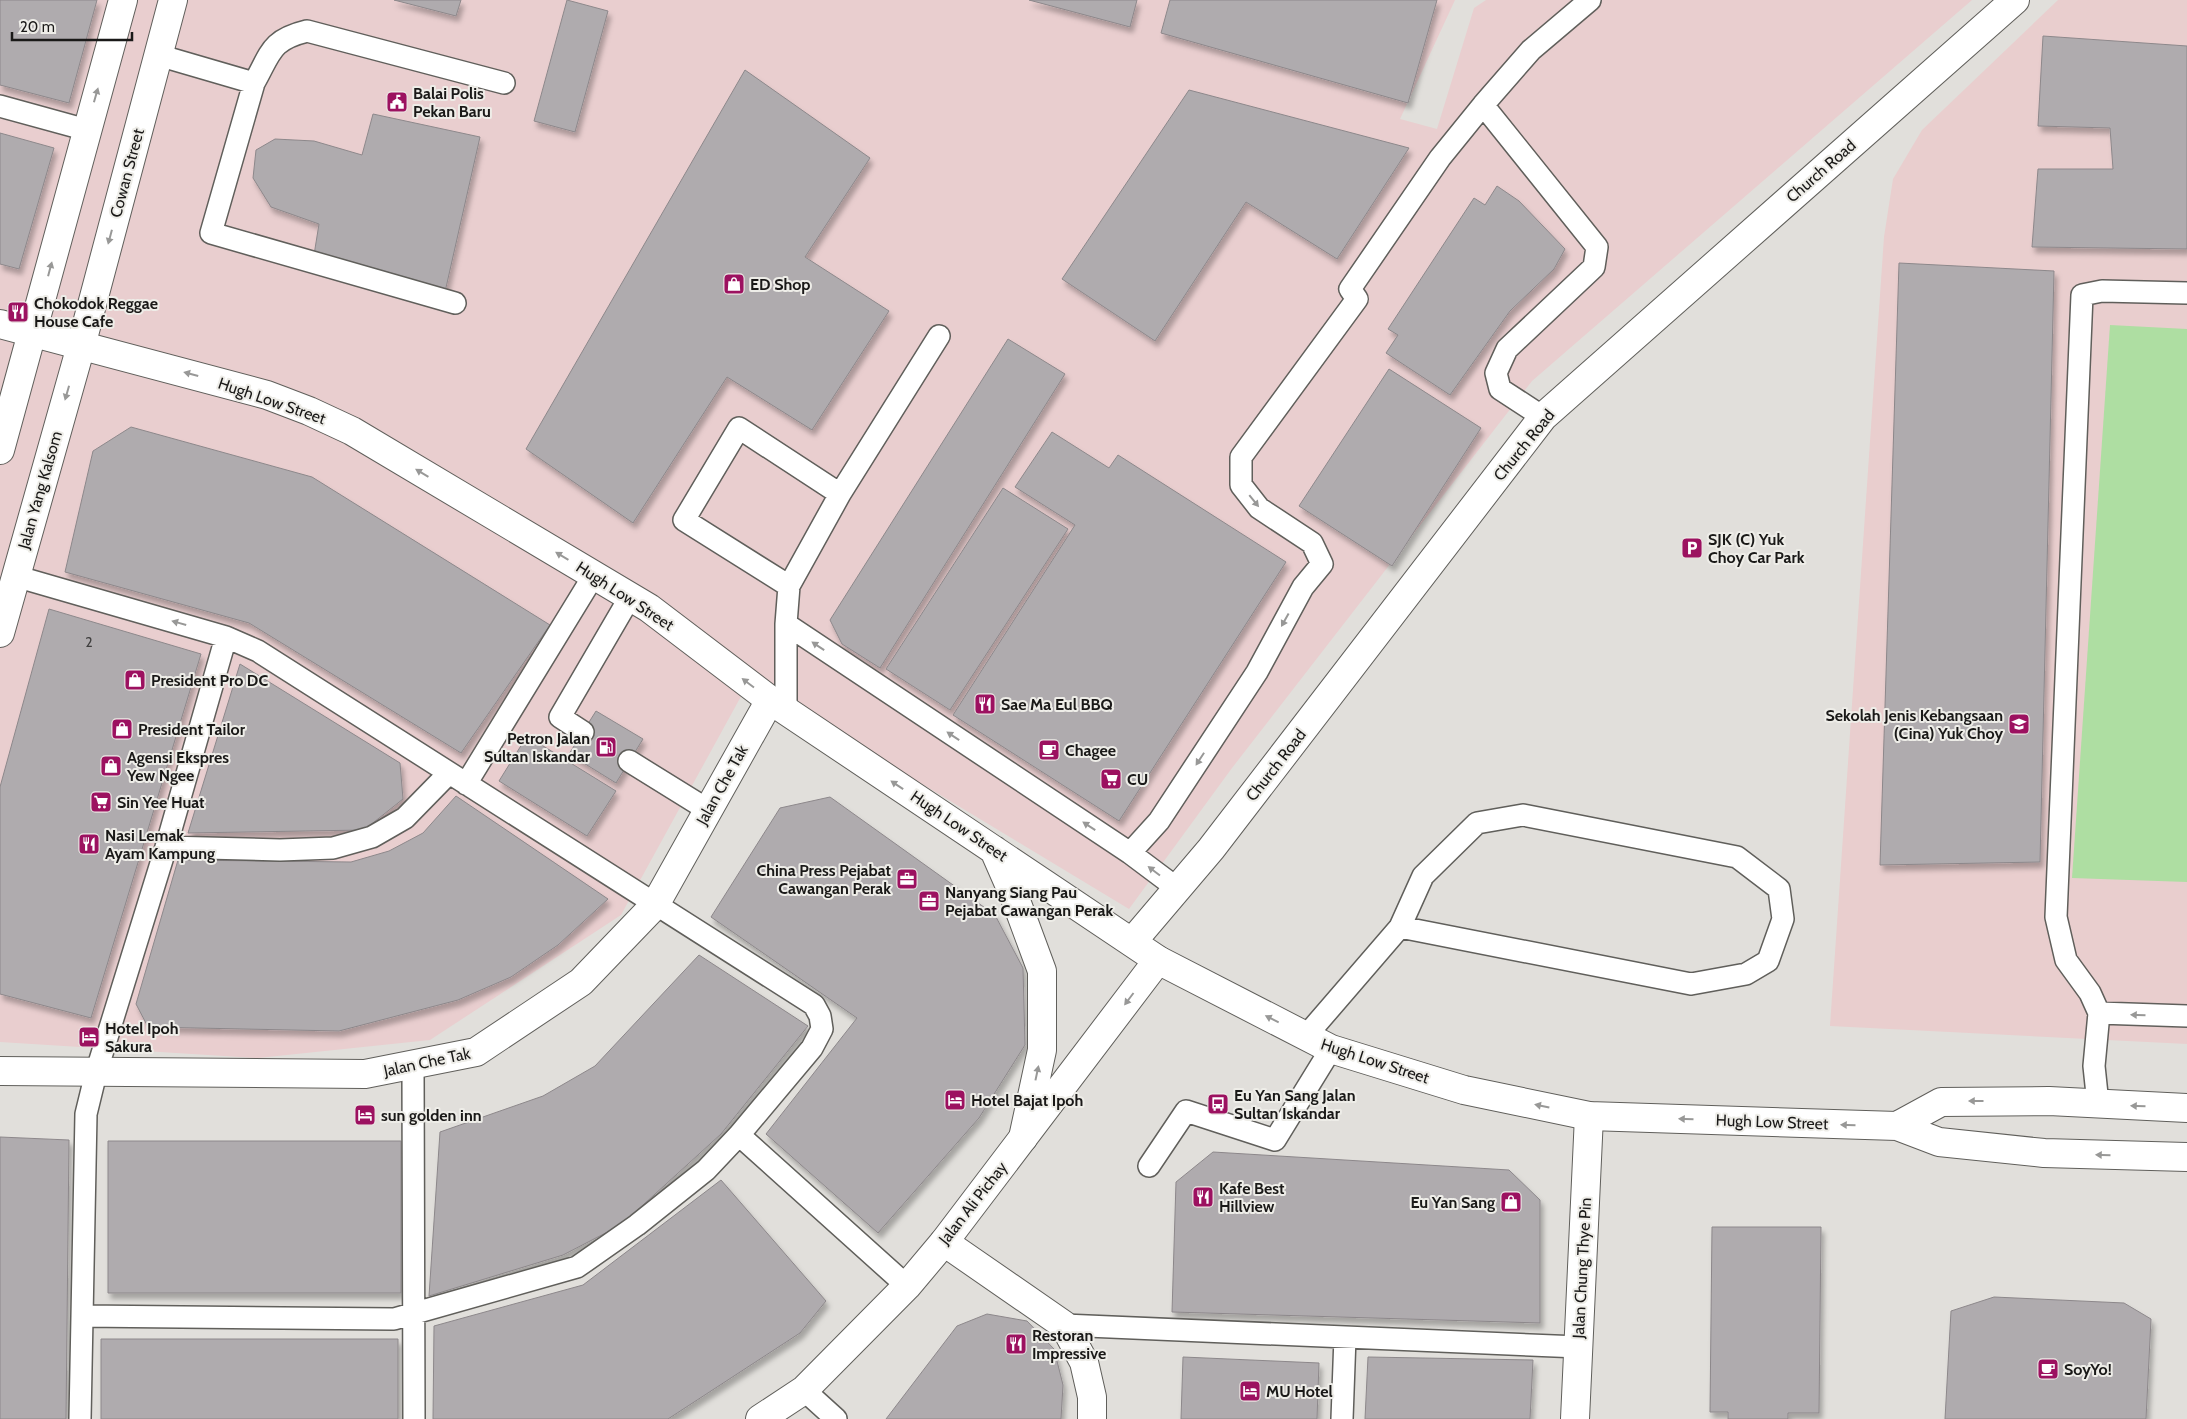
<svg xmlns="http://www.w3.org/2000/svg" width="2187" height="1419" viewBox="0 0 2187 1419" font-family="Cabin,sans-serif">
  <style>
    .commercial { fill: #e9cecf }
    .education { fill: #e9cece }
    .green { fill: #aedea2 }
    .building { fill: #afabae; stroke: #8d888b; filter: url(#shadow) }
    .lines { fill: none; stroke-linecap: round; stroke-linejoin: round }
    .service-casing { stroke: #605f5b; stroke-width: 24 }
    .minor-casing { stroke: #605f5b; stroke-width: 30 }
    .tertiary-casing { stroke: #605f5b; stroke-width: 30 }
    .primary-casing { stroke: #605f5b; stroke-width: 30 }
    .trunk-casing { stroke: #605f5b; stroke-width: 30 }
    .service { stroke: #fff; stroke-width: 21 }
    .minor { stroke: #fff; stroke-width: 28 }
    .tertiary { stroke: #fff; stroke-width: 28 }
    .primary { stroke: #fff; stroke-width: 28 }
    .trunk { stroke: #fff; stroke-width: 28 }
    .oneway { fill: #989897 }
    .labels { text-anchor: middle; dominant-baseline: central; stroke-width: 4; stroke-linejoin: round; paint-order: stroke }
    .number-label { font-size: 14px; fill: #3f3e3e }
    .poi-label { font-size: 16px; font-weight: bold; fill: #1a1918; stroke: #eeede8; text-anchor: start }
    .street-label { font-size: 16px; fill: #1a1918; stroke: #eeede8 }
  </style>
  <defs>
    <filter id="shadow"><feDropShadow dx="3" dy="5.5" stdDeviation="2.5" flood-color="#0004"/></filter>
  </defs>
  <rect width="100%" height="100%" fill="#e1dfdb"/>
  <path class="commercial" d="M0 0H1455L1400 119 1437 129 1474 8 1486 0H1972L1532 381 1232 768 1129 909 750 680 621 915 430 1040 258 1058 0 1042Z"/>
  <path class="education" d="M2058 0H2187V1044L1830 1026 1884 237 1893 179 1922 130Z"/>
  <path class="green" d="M2110 325 2187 329V882L2072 878Z"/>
  <path class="building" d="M0 0H97L69 103 0 85Z
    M394 0H461L456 16Z
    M567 0 608 11 575 132 534 121Z
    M1029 0H1137L1130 27Z
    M1170 0H1437L1408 103 1161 33Z
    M2043 36 2187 46V249L2032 247 2038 169H2113L2110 128 2038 126Z
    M745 70 870 158 805 257 889 311 812 430 727 377 633 523 526 449Z
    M1189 90 1409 148 1337 259 1246 202 1155 341 1062 279Z
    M373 114 480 137 445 292 314 255 319 224 271 207 253 178 256 150 275 139 314 141 362 155Z
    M0 133 54 148 19 269 0 264Z
    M1497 186 1519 201 1565 249 1554 269 1510 311 1450 395 1386 353 1398 335 1388 329 1474 198 1485 205Z
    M1899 263 2054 271 2040 862 1880 865Z
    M1008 339 1065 374 880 668 842 644 830 620Z
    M1389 369 1481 428 1392 566 1299 506Z
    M131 427 312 477 550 625 461 753 249 623 65 572 93 451Z
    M1052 432 1109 468 1118 455 1286 562 1119 821 953 715 1075 525 1015 487Z
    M1003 488 1068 529 950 710 886 669Z
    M49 609 201 654 91 1018 0 994V787Z
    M240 664 400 763 403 799 364 830 188 833Z
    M596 711 643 739 616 783 569 754Z
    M527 736 616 791 587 836 499 781Z
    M456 796 608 899 558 945 511 977 458 1000 339 1031 148 1027 136 1004 178 860 351 862 389 851 423 833Z
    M830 797 995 915 1023 968 1025 1045 979 1118 878 1233 766 1134 857 1018 711 917 780 808Z
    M699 955 808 1026 721 1134 621 1225 563 1255 429 1296 440 1132 543 1096 595 1066Z
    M0 1137 69 1140 66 1419H0Z
    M108 1141H401V1293H108Z
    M1213 1152 1509 1170 1540 1200V1323L1172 1312 1176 1182Z
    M721 1180 826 1301 800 1333 668 1419H433L434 1326 583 1285Z
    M1712 1227H1821L1819 1413H1788V1419H1728V1412H1710Z
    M1994 1297 2124 1303 2151 1319 2146 1419H1945L1951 1311Z
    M987 1314 1027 1321 1054 1349 1063 1385 1061 1419H886L957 1326Z
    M101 1339H398V1419H101Z
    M1183 1357 1319 1363 1317 1419H1181Z
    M1368 1357 1533 1360 1530 1419H1365Z"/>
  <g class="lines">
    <g class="service-casing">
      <path id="service" d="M158 55 254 83 211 233 455 303
        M254 83C271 53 270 40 307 31L504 83
        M1483 105 1597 247 1594 267 1507 349 1496 373 1500 389 1543 417
        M0 106 87 130
        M840 494 939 336
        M15 576 226 637 258 651 814 1005 820 1016 822 1029 812 1048 739 1135 907 1286
        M786 624 1130 853 1178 889
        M786 710V624L789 586 840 494 739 428 684 520 789 586
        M583 732 560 717 630 597
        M629 761 708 810
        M466 784 594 575
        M166 847 280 850 333 848 372 837 405 818 449 773
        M1130 853 1159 821 1257 672 1303 587 1322 564 1312 543 1259 508 1241 485V457L1357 299 1350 289 1440 158 1483 105 1531 50 1590 0
        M2099 1013 2090 993 2066 960 2056 917 2082 295 2102 291 2187 293
        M1306 1036 1400 927 1423 876 1477 823 1523 815 1737 857 1779 889 1783 919 1768 961 1746 974 1691 984 1400 927
        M413 1066 414 1419
        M2098 1104 2094 1066 2099 1013 2187 1016
        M1149 1166 1186 1111 1275 1140 1331 1049
        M82 1316 394 1319 577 1267 637 1225 706 1170 739 1135
        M1064 1325 1579 1347
        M804 1390 836 1419
        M80 1419 86 1114 96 1073 166 847 226 637
        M1342 1419 1345 1337"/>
    </g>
    <g class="minor-casing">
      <path id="minor" d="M1132 942 1211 849 1543 417 2015 0
        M0 1071 365 1074 476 1052 581 982 655 905 770 700
        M944 1242 1064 1325 1084 1362 1092 1397V1419"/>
    </g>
    <g class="tertiary-casing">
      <path id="tertiary" d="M760 1419 804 1390 907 1286 944 1242 1158 960
        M1575 1419 1589 1116"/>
    </g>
    <g class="primary-casing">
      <path id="primary" d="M0 450 123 0
        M0 633 81 346 173 0"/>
    </g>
    <g class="trunk-casing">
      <path id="trunk" d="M0 324 267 395 309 411 352 431 649 608 770 700 1158 960 1331 1049 1464 1090 1589 1116 1897 1126 1939 1142 2044 1153 2187 1157
        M994 850 1015 898 1042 971V1050L1023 1138
        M1897 1126 1941 1102 2049 1101 2187 1108"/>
    </g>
    <use href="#service" class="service"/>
    <use href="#minor" class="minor"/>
    <use href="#tertiary" class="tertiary"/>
    <use href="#primary" class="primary"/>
    <use href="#trunk" class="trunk"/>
  </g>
  <defs><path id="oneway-solid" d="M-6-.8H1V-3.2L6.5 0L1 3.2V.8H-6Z" transform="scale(1.25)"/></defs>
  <g class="oneway">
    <use href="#oneway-solid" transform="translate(96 95) rotate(-74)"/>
    <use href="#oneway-solid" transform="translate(110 237) rotate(105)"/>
    <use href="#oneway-solid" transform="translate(50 269) rotate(-75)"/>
    <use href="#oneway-solid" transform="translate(191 374) rotate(-165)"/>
    <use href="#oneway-solid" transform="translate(67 393) rotate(106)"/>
    <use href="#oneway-solid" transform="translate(422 473) rotate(-149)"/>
    <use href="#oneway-solid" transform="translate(1254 501) rotate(51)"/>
    <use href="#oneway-solid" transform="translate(562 556) rotate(-149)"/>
    <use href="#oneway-solid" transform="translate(1285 620) rotate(119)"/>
    <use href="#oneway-solid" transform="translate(179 623) rotate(-164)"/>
    <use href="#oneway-solid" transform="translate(818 646) rotate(-146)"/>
    <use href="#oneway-solid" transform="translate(748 683) rotate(-143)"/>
    <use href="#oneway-solid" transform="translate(953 736) rotate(-146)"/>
    <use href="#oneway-solid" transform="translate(1200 759) rotate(123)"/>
    <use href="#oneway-solid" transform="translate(897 785) rotate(-146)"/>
    <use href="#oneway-solid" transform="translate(1089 826) rotate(-147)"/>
    <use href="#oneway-solid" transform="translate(1154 871) rotate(-143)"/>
    <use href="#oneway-solid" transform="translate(1129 999) rotate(127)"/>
    <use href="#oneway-solid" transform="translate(2138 1015) rotate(-178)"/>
    <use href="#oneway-solid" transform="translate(1272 1019) rotate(-153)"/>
    <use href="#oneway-solid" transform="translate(1037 1073) rotate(-78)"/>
    <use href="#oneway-solid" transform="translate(1976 1101) rotate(180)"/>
    <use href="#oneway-solid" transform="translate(1542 1106) rotate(-168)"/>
    <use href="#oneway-solid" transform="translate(2138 1106) rotate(-178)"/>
    <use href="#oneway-solid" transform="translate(1686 1119) rotate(-178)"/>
    <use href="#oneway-solid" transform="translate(1848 1125) rotate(-178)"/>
    <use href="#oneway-solid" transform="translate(2103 1155) rotate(-178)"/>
  </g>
  <defs>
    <g id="civic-square" transform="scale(1.125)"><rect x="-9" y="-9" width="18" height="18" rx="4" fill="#9c1160" stroke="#eeede8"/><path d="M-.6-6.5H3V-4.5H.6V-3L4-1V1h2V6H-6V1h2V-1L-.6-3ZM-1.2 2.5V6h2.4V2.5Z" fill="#fff"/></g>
    <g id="shop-square" transform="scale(1.125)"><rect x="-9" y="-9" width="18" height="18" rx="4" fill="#9c1160" stroke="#eeede8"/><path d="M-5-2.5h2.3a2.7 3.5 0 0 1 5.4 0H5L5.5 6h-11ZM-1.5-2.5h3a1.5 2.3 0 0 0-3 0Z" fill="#fff"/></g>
    <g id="restaurant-square" transform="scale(1.125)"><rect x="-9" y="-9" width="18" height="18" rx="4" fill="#9c1160" stroke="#eeede8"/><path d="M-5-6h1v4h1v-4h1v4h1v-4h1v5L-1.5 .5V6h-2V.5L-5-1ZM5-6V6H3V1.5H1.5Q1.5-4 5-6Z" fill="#fff"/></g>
    <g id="parking-square" transform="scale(1.125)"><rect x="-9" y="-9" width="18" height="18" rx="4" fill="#9c1160" stroke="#eeede8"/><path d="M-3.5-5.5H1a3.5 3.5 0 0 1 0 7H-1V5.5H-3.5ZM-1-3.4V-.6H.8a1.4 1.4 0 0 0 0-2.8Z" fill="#fff"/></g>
    <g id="school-square" transform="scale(1.125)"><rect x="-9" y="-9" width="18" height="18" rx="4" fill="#9c1160" stroke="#eeede8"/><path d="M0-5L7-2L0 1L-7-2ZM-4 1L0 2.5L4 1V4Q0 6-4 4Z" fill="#fff"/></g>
    <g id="fuel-square" transform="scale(1.125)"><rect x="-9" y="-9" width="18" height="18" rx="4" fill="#9c1160" stroke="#eeede8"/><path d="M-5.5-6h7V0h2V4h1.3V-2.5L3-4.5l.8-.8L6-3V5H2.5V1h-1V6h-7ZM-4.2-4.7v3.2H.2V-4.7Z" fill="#fff"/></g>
    <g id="cafe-square" transform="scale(1.125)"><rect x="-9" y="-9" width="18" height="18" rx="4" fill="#9c1160" stroke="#eeede8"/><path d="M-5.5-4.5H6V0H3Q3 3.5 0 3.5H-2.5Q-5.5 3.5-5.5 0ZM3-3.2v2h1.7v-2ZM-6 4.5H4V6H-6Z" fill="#fff"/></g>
    <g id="supermarket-square" transform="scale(1.125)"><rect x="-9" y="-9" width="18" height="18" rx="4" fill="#9c1160" stroke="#eeede8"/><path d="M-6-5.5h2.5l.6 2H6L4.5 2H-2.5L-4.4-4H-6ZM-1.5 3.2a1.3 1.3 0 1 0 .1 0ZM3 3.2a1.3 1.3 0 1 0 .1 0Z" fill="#fff"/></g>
    <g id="office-square" transform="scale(1.125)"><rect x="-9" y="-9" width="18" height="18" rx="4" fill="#9c1160" stroke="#eeede8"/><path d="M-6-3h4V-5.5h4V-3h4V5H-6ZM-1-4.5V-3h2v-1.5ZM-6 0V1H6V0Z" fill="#fff"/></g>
    <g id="hotel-square" transform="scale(1.125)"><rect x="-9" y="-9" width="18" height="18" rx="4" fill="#9c1160" stroke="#eeede8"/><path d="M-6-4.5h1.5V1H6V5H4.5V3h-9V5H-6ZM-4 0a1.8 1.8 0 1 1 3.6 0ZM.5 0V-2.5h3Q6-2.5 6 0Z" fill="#fff"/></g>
    <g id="bus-square" transform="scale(1.125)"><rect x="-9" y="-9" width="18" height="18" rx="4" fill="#9c1160" stroke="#eeede8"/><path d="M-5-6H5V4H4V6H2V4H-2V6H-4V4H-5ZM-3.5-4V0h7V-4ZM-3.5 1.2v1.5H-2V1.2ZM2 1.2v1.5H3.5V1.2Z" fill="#fff"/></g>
  </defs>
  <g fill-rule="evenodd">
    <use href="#civic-square" x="397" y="102"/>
    <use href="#shop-square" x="734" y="284"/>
    <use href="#restaurant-square" x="18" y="312"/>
    <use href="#parking-square" x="1692" y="548"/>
    <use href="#shop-square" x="135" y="680"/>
    <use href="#restaurant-square" x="985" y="704"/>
    <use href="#school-square" x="2019" y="724"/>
    <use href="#shop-square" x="122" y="729"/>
    <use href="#fuel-square" x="606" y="747"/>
    <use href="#cafe-square" x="1049" y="750"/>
    <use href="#shop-square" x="111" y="766"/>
    <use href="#supermarket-square" x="1111" y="779"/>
    <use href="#supermarket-square" x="101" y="802"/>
    <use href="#restaurant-square" x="89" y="844"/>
    <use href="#office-square" x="907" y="879"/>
    <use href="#office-square" x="929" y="901"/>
    <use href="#hotel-square" x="89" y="1037"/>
    <use href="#hotel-square" x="955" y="1100"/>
    <use href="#bus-square" x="1218" y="1104"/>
    <use href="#hotel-square" x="365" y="1115"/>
    <use href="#restaurant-square" x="1203" y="1197"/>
    <use href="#shop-square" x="1511" y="1202"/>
    <use href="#restaurant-square" x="1016" y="1344"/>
    <use href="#cafe-square" x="2048" y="1369"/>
    <use href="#hotel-square" x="1250" y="1391"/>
  </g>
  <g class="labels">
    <g class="number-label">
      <text x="89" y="642">2</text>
    </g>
    <g class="poi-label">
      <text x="413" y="93">Balai Polis<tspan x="413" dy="18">Pekan Baru</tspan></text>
      <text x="750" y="284">ED Shop</text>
      <text x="34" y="303">Chokodok Reggae<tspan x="34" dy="18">House Cafe</tspan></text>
      <text x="1708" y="539">SJK (C) Yuk<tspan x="1708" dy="18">Choy Car Park</tspan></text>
      <text x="151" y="680">President Pro DC</text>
      <text x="1001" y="704">Sae Ma Eul BBQ</text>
      <text x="2003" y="715" text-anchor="end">Sekolah Jenis Kebangsaan<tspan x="2003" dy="18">(Cina) Yuk Choy</tspan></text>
      <text x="138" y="729">President Tailor</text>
      <text x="590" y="738" text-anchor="end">Petron Jalan<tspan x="590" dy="18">Sultan Iskandar</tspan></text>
      <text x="1065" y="750">Chagee</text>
      <text x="127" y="757">Agensi Ekspres<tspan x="127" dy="18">Yew Ngee</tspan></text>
      <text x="1127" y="779">CU</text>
      <text x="117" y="802">Sin Yee Huat</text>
      <text x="105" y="835">Nasi Lemak<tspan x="105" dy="18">Ayam Kampung</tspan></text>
      <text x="891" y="870" text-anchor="end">China Press Pejabat<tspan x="891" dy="18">Cawangan Perak</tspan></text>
      <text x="945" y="892">Nanyang Siang Pau<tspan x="945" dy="18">Pejabat Cawangan Perak</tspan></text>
      <text x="105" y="1028">Hotel Ipoh<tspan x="105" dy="18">Sakura</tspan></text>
      <text x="1234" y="1095">Eu Yan Sang Jalan<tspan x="1234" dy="18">Sultan Iskandar</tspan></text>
      <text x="971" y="1100">Hotel Bajat Ipoh</text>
      <text x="381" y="1115">sun golden inn</text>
      <text x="1219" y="1188">Kafe Best<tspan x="1219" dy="18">Hillview</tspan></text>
      <text x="1495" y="1202" text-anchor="end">Eu Yan Sang</text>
      <text x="1032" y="1335">Restoran<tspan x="1032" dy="18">Impressive</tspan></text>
      <text x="2064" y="1369">SoyYo!</text>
      <text x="1266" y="1391">MU Hotel</text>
    </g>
    <g class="street-label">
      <text transform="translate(1821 171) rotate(-41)">Church Road</text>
      <text transform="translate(127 173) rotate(-75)">Cowan Street</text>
      <text transform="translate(272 401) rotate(19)">Hugh Low Street</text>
      <text transform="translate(1524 445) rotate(-51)">Church Road</text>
      <text transform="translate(40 490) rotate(-74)">Jalan Yang Kalsom</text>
      <text transform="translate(625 596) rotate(33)">Hugh Low Street</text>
      <text transform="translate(1276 765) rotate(-52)">Church Road</text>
      <text transform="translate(722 785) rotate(-61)">Jalan Che Tak</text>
      <text transform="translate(959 826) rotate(34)">Hugh Low Street</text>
      <text transform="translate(1375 1061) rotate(18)">Hugh Low Street</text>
      <text transform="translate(427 1062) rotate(-12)">Jalan Che Tak</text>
      <text transform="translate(1772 1122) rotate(2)">Hugh Low Street</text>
      <text transform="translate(973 1203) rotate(-52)">Jalan Ali Pichay</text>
      <text transform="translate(1582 1268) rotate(-87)">Jalan Chung Thye Pin</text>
    </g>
  </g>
  <path d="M12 32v8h120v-8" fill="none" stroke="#1a1918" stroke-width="2.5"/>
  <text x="20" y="32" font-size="15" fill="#1a1918" stroke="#eeede8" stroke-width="4" paint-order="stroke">20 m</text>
</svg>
